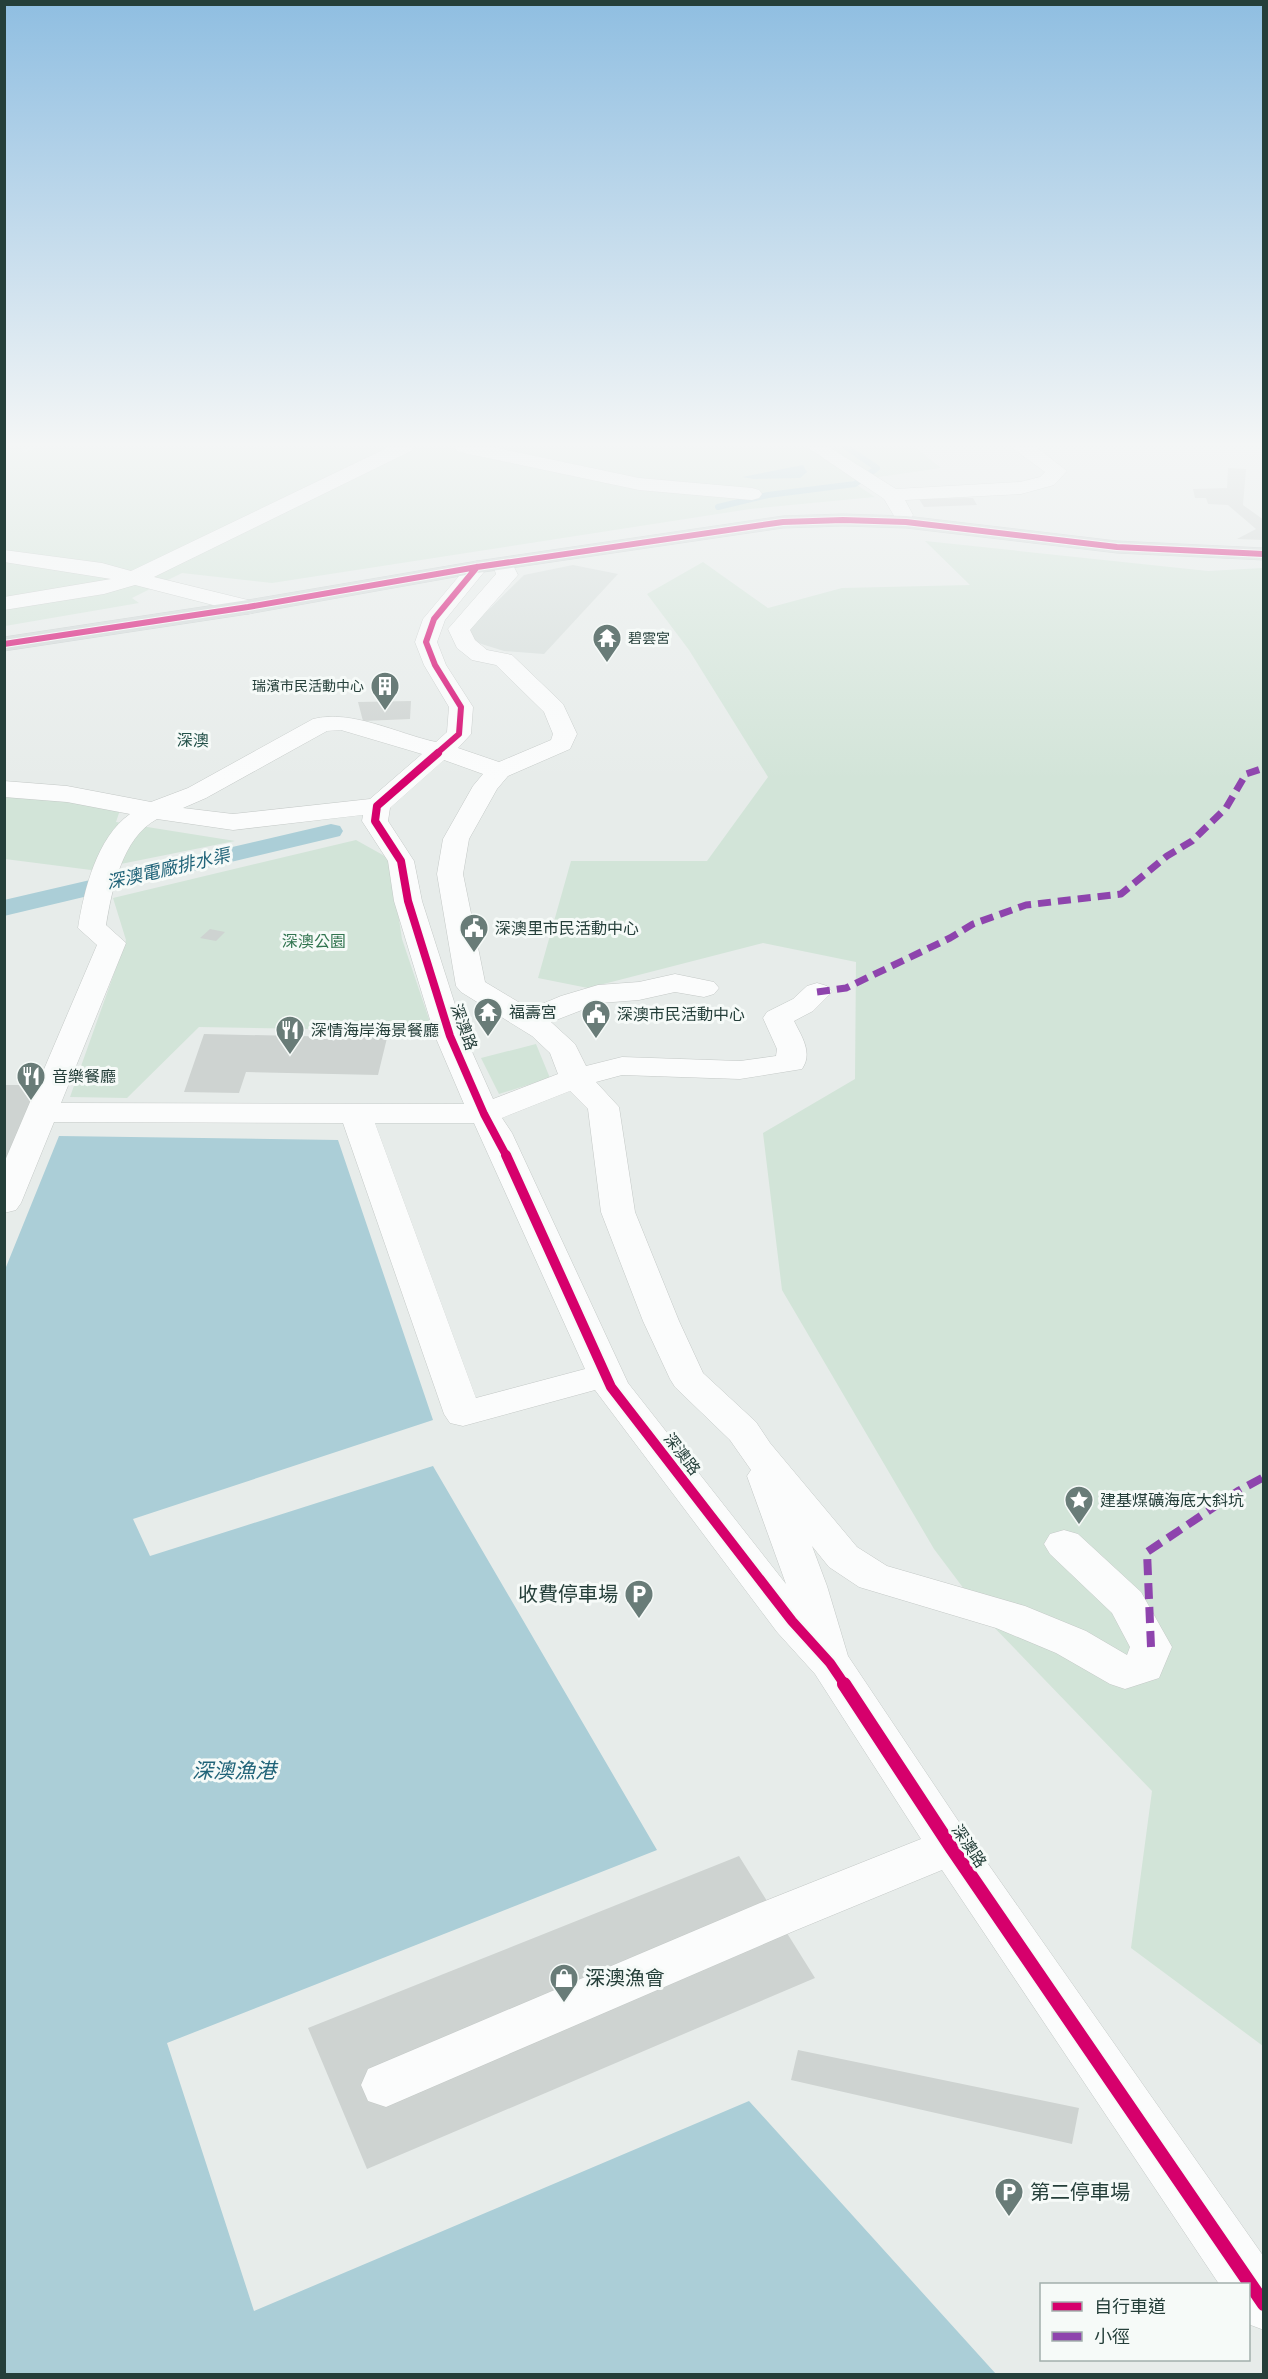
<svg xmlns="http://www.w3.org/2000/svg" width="1268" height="2379" viewBox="0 0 1268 2379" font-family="Helvetica,'Noto Sans TC',sans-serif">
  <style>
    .built { fill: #d5ddda }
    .green { fill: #d2e4d8 }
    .water { fill: #abced7 }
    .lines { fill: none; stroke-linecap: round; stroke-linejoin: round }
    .stream { stroke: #abced7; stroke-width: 6 }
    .canal { fill: #abced7; fill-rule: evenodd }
    .building { fill: #ced3d1 }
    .minor-casing { stroke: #c4c9c7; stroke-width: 1 }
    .major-casing { stroke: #c2cac9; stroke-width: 1 }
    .minor { fill: #fbfcfc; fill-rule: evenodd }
    .major { fill: #cfd6d5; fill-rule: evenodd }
    .quiet-far1 { stroke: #8e44ad; stroke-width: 7; stroke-dasharray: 13 7; stroke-linecap: butt }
    .quiet { stroke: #8e44ad; stroke-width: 8; stroke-dasharray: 16 8; stroke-linecap: butt }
    .cycleway-far3-casing { stroke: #f6faf8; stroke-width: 8 }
    .cycleway-far2-casing { stroke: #f6faf8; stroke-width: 10 }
    .cycleway-far1-casing { stroke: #f6faf8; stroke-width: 14 }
    .cycleway-casing { stroke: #f6faf8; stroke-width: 17 }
    .cycleway-far3 { stroke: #d6006c; stroke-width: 6 }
    .cycleway-far2 { stroke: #d6006c; stroke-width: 8 }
    .cycleway-far1 { stroke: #d6006c; stroke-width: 10 }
    .cycleway { stroke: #d6006c; stroke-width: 14 }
    .labels { text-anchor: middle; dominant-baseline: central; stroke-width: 6; stroke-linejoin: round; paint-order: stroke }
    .far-poi-label { font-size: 14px; fill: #253f3a; stroke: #f6faf8; text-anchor: start }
    .far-quarter-label { font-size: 16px; fill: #225048; stroke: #f6faf8 }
    .poi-label { font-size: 16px; fill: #253f3a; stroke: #f6faf8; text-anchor: start }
    .park-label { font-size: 16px; fill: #31744f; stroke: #f6faf8 }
    .street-label { font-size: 16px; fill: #253f3a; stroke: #f6faf8 }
    .water-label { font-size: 18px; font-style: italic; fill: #216479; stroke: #f6faf8 }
    .near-poi-label { font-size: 20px; fill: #253f3a; stroke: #f6faf8; text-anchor: start }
    .near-water-label { font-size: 21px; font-style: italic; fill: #216479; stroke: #f6faf8 }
  </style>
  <rect width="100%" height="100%" fill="#e7ecea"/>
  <path class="built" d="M573 565 618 574 544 654 504 651 472 641 467 631 524 575Z"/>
  <path class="green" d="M5 447H19L25 452 39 447H915L941 468 851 481 875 497 750 509 272 583 182 573 132 598 139 603 5 626Z
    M925 541 1208 571 1263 568V2046L1131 1948 1152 1791 988 1621 934 1549 782 1290 763 1133 855 1079 856 962 763 943 588 988 538 978 571 861H707L768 777 689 650 647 594 703 562 768 608 842 588 970 585Z
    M5 793 120 810 116 822 235 841 91 870 5 859Z
    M356 840 390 859 402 939 433 1031 199 1027 127 1098 70 1097 126 940 113 898Z
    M536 1044 550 1078 499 1094 481 1058Z"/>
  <path class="water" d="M803 465 807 472 800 478 754 479 742 477Z
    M59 1136 338 1140 433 1420 133 1519 150 1556 433 1466 657 1850 167 2043 254 2311 749 2101 996 2374H5L4 1272Z"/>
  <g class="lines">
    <path class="stream" d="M718 507 768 495 855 484 877 468 846 447"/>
    <path class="canal" d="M331 824 340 826 343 831 340 836 4 916V900Z"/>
  </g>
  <path class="building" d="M1228 468 1246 469 1243 505 1264 520V540L1237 539 1256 529 1228 505 1208 504 1206 498H1195L1193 489 1227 488Z
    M973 498 977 505 924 507 919 499Z
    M411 701 410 719 363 721 358 702Z
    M210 929 225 932 216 941 200 938Z
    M204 1034 387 1038 378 1075 246 1072 239 1093 184 1092Z
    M4 1085H38L4 1166Z
    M739 1856 815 1978 367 2169 308 2028Z
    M798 2050 1079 2108 1072 2144 791 2080Z"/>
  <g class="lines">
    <g class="minor-casing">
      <path id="minor" d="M389 447H413L411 451 154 577 256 602 259 607 256 612 248 614 135 585 104 594 4 610V597L111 579 4 562V550L102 563 131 571Z
        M455 447H492L639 478 752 488 759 490 762 494 759 498 752 500 639 490 464 453 457 451Z
        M807 447H829L896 489 1020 482 1040 477 1045 472 1011 447H1036L1067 471 1054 485 1021 494 905 500 913 515 910 519H896L884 499Z
        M504 559 511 561 518 575 470 630 475 640 487 650 512 655 563 704 577 734 570 749 508 776 497 789 469 839 463 874 485 982 530 1009 561 996 598 985 639 982 675 974 714 982 719 988 714 994 704 997 675 992 639 1000 600 1003 551 1022 575 1044 586 1066 622 1057 740 1061 776 1056 777 1049 763 1018 767 1012 793 999 807 986 817 983 827 986 832 992 813 1011 794 1021C802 1037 813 1053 802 1069L740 1079 622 1075 596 1082 619 1107 635 1212 679 1321 703 1373 756 1422 770 1443 857 1547 887 1566 1025 1606 1086 1631 1127 1655 1130 1647 1112 1613 1050 1554 1044 1544 1050 1534 1064 1530 1078 1534 1141 1592 1172 1647 1159 1678 1125 1689 1110 1684 1056 1653 996 1628 859 1587 829 1567 812 1546 827 1586 848 1656 967 1834 1264 2257V2330L1248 2324V2284H1219L942 1870 794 1931 386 2107 368 2101 361 2085 368 2069 760 1903 921 1839 815 1674 777 1632 595 1390 463 1426 450 1423 444 1414 343 1123 54 1122 21 1203 16 1210 4 1213V1163L97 945 78 928C84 890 97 837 130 814L67 802 4 797V781L67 786 151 802 188 788 313 719C352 709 398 734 436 742L447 732 449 707 424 665 415 642 423 619 470 563 477 561 484 563 488 567 445 620 437 642 446 665 473 707 471 734 458 748 499 762 551 740 553 734 544 712 496 665 472 660 457 648 448 629 496 574 493 565 497 561ZM341 730 422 754 370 799 233 814 183 808 206 798 327 731ZM444 760 483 774 473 786 443 839 437 874 456 986 461 992 532 1036 550 1053 558 1074 493 1099 465 1036 422 901 414 861 388 821 390 808ZM363 815 362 821 388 861 394 901 435 1036 464 1104 61 1103 126 943 106 925C112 889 122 838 157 819L233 830ZM570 1091 588 1109 601 1212 643 1321 670 1379 675 1387 730 1440 751 1470 747 1476 786 1584 628 1383 512 1133 502 1118ZM375 1123H474L585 1369 476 1398Z"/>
    </g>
    <g class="major-casing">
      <path id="major" d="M843 514 906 516 1117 541 1264 548V560L1117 553 906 528 843 526 783 528 477 573 248 614 4 651V637L248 600 477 561 783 516Z"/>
    </g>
    <use href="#minor" class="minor"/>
    <use href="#major" class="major"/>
    <path class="quiet-far1" d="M817 992 846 988 950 938 973 924 1026 905 1121 894 1167 856 1192 841 1226 808 1246 774 1264 768"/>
    <path class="quiet" d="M1151 1647 1147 1552 1238 1491 1264 1477"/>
    <g class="cycleway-far3-casing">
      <path id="cycleway-far3" d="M4 644 248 607 477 567 783 522 843 520 906 522 1117 547 1264 554
        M436 754 459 734 461 707 435 665 426 642 434 619 477 567"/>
    </g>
    <g class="cycleway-far2-casing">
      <path id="cycleway-far2" d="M438 753 377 806 375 821 401 861 408 901 450 1036 484 1114 507 1157"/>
    </g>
    <g class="cycleway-far1-casing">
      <path id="cycleway-far1" d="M506 1155 611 1387 792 1621 830 1663 845 1685"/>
    </g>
    <g class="cycleway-casing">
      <path id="cycleway" d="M844 1684 951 1847 1264 2304"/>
    </g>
    <use href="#cycleway-far3" class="cycleway-far3"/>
    <use href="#cycleway-far2" class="cycleway-far2"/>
    <use href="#cycleway-far1" class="cycleway-far1"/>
    <use href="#cycleway" class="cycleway"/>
  </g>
  <linearGradient id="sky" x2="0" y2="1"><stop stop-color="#8fbee1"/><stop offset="0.57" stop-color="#f4f6f6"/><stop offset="1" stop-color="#f4f6f6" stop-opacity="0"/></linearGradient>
  <rect width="1268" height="780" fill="url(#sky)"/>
  <defs>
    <g id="temple-pin" transform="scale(1.5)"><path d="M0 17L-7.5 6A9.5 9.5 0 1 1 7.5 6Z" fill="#697c78" stroke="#f6faf8"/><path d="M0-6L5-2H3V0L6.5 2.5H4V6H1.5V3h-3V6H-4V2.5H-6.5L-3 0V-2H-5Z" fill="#fff"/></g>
    <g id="building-pin" transform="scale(1.5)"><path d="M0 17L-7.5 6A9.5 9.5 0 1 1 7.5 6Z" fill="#697c78" stroke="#f6faf8"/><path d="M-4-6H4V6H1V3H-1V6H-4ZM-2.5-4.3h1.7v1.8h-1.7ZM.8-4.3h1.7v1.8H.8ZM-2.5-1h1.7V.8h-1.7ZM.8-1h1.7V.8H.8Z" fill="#fff"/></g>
    <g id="civic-pin" transform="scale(1.5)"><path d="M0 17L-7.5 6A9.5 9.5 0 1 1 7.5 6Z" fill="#697c78" stroke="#f6faf8"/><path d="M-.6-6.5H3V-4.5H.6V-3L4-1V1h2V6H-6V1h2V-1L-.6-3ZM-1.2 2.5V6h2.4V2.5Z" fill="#fff"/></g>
    <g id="restaurant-pin" transform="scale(1.5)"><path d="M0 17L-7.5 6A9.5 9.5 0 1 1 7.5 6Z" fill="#697c78" stroke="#f6faf8"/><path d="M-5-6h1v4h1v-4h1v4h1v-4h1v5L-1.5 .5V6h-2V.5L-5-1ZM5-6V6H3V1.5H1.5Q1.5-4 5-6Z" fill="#fff"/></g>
    <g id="sight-pin" transform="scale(1.5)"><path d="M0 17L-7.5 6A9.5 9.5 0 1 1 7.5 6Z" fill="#697c78" stroke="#f6faf8"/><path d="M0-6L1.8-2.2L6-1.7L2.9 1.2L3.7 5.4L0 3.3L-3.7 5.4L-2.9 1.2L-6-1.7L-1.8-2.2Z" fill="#fff"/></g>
    <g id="parking-pin" transform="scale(1.5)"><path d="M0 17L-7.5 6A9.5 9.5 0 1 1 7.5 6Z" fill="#697c78" stroke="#f6faf8"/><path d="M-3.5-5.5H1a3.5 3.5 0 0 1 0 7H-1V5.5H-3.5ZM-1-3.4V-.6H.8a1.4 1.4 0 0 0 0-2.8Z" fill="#fff"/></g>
    <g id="shop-pin" transform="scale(1.5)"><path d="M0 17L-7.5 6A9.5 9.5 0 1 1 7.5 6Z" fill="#697c78" stroke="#f6faf8"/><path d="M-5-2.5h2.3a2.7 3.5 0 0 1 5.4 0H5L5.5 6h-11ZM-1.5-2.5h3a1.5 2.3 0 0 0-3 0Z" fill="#fff"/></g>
  </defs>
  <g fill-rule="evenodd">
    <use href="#temple-pin" x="607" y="638"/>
    <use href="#building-pin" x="385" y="686"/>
    <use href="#civic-pin" x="474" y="928"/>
    <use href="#temple-pin" x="488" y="1012"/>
    <use href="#civic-pin" x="596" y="1014"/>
    <use href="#restaurant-pin" x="290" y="1030"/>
    <use href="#restaurant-pin" x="31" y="1076"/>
    <use href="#sight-pin" x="1079" y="1500"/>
    <use href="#parking-pin" x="639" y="1594"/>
    <use href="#shop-pin" x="564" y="1978"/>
    <use href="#parking-pin" x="1009" y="2192"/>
  </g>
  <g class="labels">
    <g class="far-poi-label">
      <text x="628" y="638">碧雲宮</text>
      <text x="364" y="686" text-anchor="end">瑞濱市民活動中心</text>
    </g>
    <g class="far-quarter-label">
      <text x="193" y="740">深澳</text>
    </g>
    <g class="poi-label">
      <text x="495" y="928">深澳里市民活動中心</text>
      <text x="509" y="1012">福壽宮</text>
      <text x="617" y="1014">深澳市民活動中心</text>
      <text x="311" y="1030">深情海岸海景餐廳</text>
      <text x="52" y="1076">音樂餐廳</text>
      <text x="1100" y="1500">建基煤礦海底大斜坑</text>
    </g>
    <g class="park-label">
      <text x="314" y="941">深澳公園</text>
    </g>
    <g class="street-label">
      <text transform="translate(464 1027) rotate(70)">深澳路</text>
      <text transform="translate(682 1454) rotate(52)">深澳路</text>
      <text transform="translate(969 1846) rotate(56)">深澳路</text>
    </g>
    <g class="water-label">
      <text transform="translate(168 869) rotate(-13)">深澳電廠排水渠</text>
    </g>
    <g class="near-poi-label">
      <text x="618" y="1594" text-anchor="end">收費停車場</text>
      <text x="585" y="1978">深澳漁會</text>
      <text x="1030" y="2192">第二停車場</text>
    </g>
    <g class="near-water-label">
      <text x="234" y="1770">深澳漁港</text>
    </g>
  </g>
  <rect width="1268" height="2379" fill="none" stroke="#253f3a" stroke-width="12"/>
  <rect x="1040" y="2283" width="210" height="78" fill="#f6faf8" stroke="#a2afac" stroke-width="1.5"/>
  <rect x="1052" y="2302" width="30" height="9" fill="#d6006c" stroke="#a2afac" stroke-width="1.5"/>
  <text x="1094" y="2313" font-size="18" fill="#253f3a">自行車道</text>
  <rect x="1052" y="2332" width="30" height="9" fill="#8e44ad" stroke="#a2afac" stroke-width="1.5"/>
  <text x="1094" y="2343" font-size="18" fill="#253f3a">小徑</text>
</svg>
